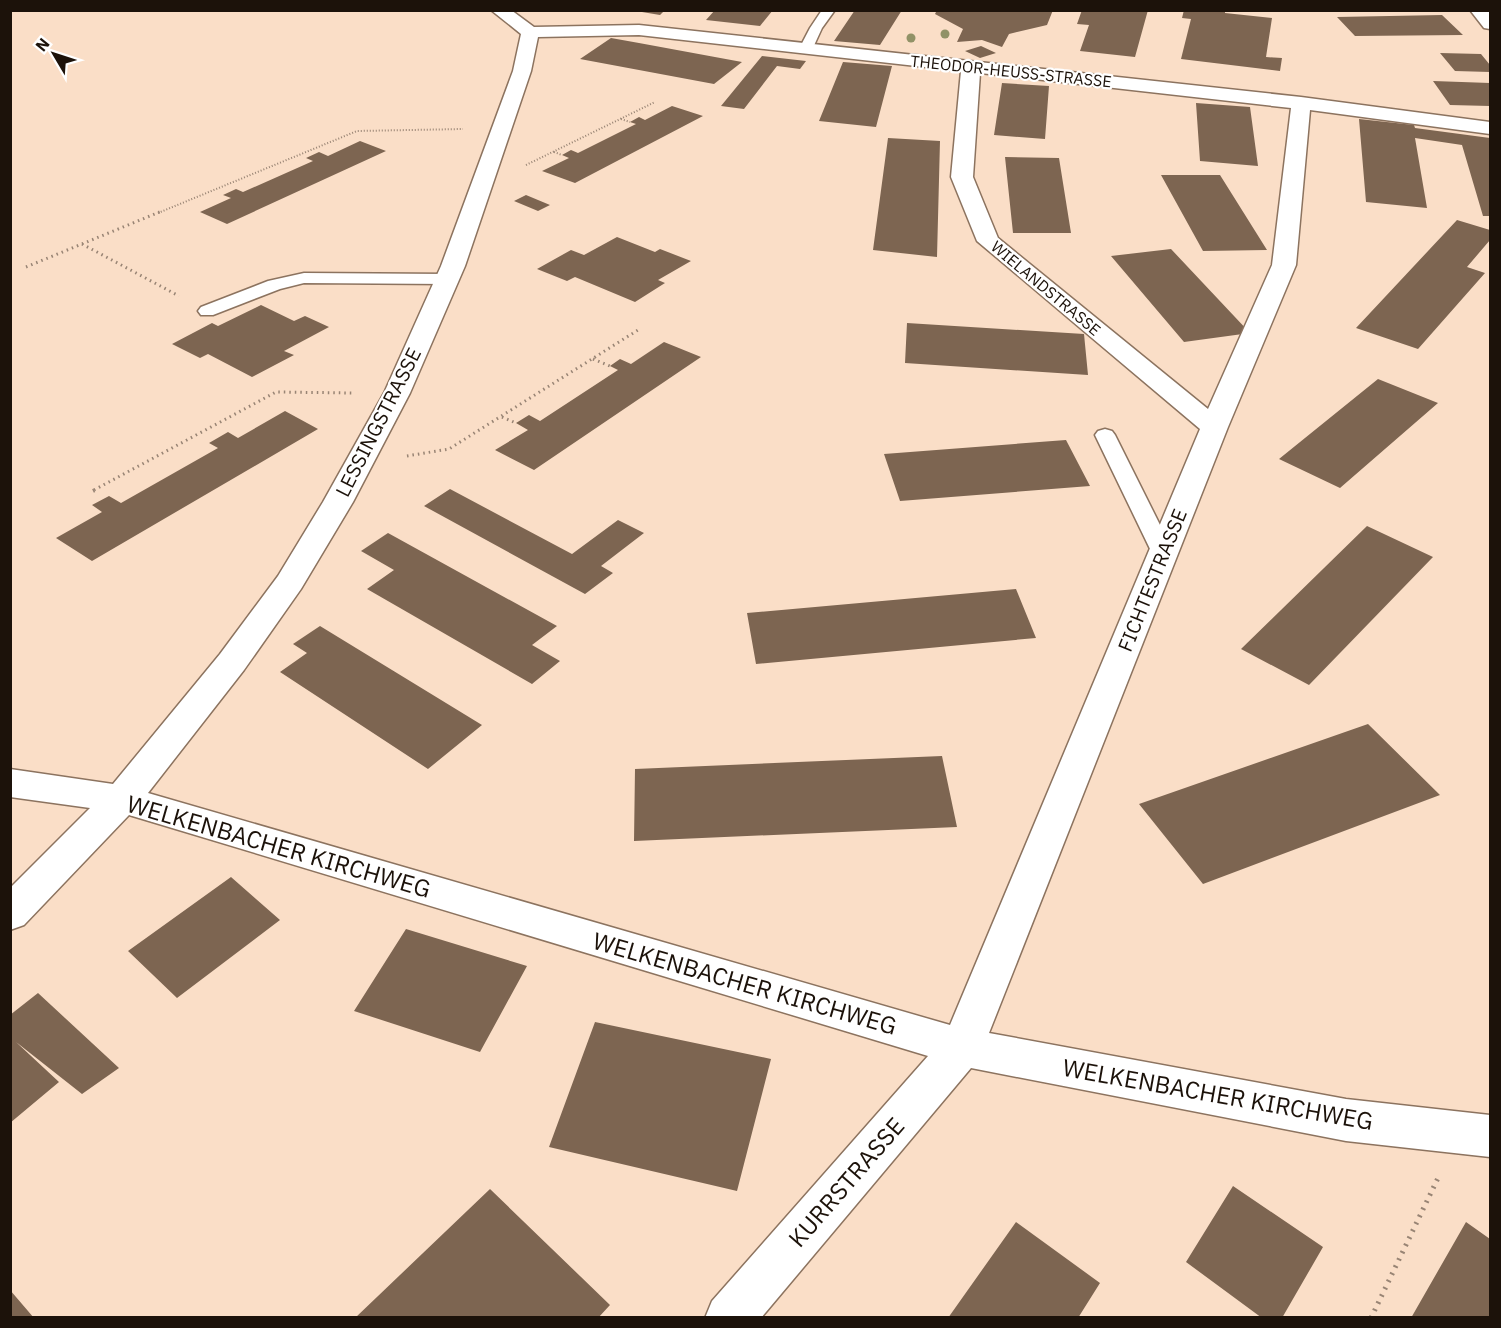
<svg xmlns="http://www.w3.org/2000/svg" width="1501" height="1328" viewBox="0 0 1501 1328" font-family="'IBM Plex Sans',sans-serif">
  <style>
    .building { fill: #7d6551 }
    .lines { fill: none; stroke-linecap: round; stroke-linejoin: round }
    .lane-casing { stroke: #8c735f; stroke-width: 3 }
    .street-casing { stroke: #8c735f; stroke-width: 3 }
    .path-far3 { stroke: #988474; stroke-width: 2; stroke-dasharray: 1 2; stroke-linecap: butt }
    .path-far2 { stroke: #988474; stroke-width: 3; stroke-dasharray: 1.5 4; stroke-linecap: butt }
    .path-far1 { stroke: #988474; stroke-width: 4; stroke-dasharray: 1.5 4.5; stroke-linecap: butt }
    .path { stroke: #988474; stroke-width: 5; stroke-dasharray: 2 6; stroke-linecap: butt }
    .lane { fill: #fff; fill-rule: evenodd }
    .street { fill: #fff; fill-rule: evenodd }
    .tree { fill: #919267 }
    .labels { text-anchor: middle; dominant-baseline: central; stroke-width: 4.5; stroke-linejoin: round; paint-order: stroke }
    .far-street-label { font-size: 16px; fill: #1c120a; stroke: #fff }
    .street-label { font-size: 20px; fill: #1c120a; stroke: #fff }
    .near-street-label { font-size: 24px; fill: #1c120a; stroke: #fff }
  </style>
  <rect width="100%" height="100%" fill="#fadec7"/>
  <path class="building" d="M630 10H665L660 15Z
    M715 10H773L760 26 706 20Z
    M855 10H902L880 45 834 41Z
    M937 10H1053L1047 25 1009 34 1002 47 982 40 957 42 963 29 935 14Z
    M1082 10H1148L1135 57 1080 51 1089 25 1077 24Z
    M1184 10H1225V13L1272 18 1266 57 1282 58 1280 71 1181 59 1191 19 1182 18Z
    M1442 15 1463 35 1355 36 1337 17Z
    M611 38 639 43 742 62 714 84 580 59Z
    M981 46 996 53 980 58 965 51Z
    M1440 53 1481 54 1490 65V72L1455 71Z
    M762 56 806 61 800 69 777 66 744 109 721 106Z
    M843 62 892 66 876 127 819 121Z
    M1433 81 1490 83V106L1450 105Z
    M1002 83 1049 86 1045 139 994 135Z
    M1196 103 1250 107 1258 166 1200 161Z
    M672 106 703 116 575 183 542 171 569 158 562 155 571 150 578 153 636 124 630 122 639 117 645 120Z
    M1359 119 1414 125 1415 128 1490 138V216H1483L1462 145 1415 138 1427 208 1366 202Z
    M888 138 940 141 937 257 873 250Z
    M360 141 386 151 227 224 200 212 231 198 223 195 236 189 243 192 313 161 306 158 319 152 328 156Z
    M1005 157 1059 158 1071 233H1013Z
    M1161 175H1220L1267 250 1203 251Z
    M526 195 550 205 538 211 514 201Z
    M1457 220 1490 230V240L1467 267 1485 273 1418 349 1356 328Z
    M617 237 655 252 660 249 691 261 658 280 665 283 635 302 575 277 567 281 537 269 571 250 584 255Z
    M1171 249 1250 333 1184 342 1111 256Z
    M261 305 294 321 305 316 329 327 284 351 294 355 252 377 208 354 200 358 172 344 212 323 218 326Z
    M907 323 1084 334 1088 375 905 363Z
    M664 342 701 357 534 470 495 450 528 430 516 423 529 415 540 421 618 370 610 366 620 359 631 364Z
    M1378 379 1438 403 1340 488 1279 459Z
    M285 411 318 429 92 561 56 538 102 512 92 505 109 496 121 503 218 448 209 443 228 432 238 438Z
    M1066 440 1090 486 900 501 884 454Z
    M450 489 572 554 618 520 644 533 601 566 613 573 585 594 424 506Z
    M1367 526 1433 557 1309 685 1241 649Z
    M388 533 557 626 532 645 560 661 532 684 367 589 394 570 361 551Z
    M1016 589 1036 638 756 664 747 613Z
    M320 626 482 725 428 769 280 672 307 653 293 644Z
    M1368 724 1440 795 1203 884 1139 804Z
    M942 756 957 827 634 841 635 769Z
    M231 877 280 920 177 998 128 951Z
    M406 929 527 966 480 1052 354 1011Z
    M38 993 119 1068 82 1094 16 1042 59 1082 10 1123V1015Z
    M595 1022 771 1059 737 1191 549 1147Z
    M1233 1186 1323 1247 1282 1318H1262L1186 1262Z
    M490 1189 610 1305 598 1318H355Z
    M1016 1222 1100 1283 1078 1318H948Z
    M1466 1222 1490 1239V1318H1411Z
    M10 1290 34 1318H10Z"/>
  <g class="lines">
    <g class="lane-casing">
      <path id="lane" d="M822 10H835L822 28 811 52H801L799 49 810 28Z
        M304 273 448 274 454 275 457 279 454 283 448 284 304 283 280 289 213 315H201L198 311 201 307 268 281Z
        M1105 429 1112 431 1115 435 1174 553 1171 558 1163 560 1155 558 1152 553 1095 435 1098 431Z"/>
    </g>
    <g class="street-casing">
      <path id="street" d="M491 10H511L534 27 639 25 1301 97 1490 122V134L1310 110 1296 265 1228 427 989 1033 1346 1099 1490 1115V1157L1346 1141 971 1068 761 1318H705L712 1301 928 1056 129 815 24 925 10 930V888L90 808 10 797V769L113 784 220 654 278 576 323 502 384 393 441 266 513 71 521 34ZM639 35 961 71 951 177 977 241 1200 429 950 1025 148 793 244 670 301 589 353 502 410 393 465 266 531 71 538 37ZM980 73 1291 108 1272 265 1208 409 998 238 973 177Z
        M1470 10H1488L1490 14V29L1484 28Z"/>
    </g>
    <path class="path-far3" d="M621 119 630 122
      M554 152 562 155
      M526 165 655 102
      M158 213 357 131 463 129"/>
    <path class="path-far2" d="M82 244 179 296
      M26 267 162 211
      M593 359 610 366
      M502 417 516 423
      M407 456 449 449 638 330
      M94 490 276 392 354 393"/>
    <path class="path-far1" d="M93 491 97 489"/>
    <path class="path" d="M1371 1318 1438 1178"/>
    <use href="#lane" class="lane"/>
    <use href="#street" class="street"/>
  </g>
  <g class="tree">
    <circle cx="945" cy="34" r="4.5"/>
    <circle cx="911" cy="38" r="4.5"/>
  </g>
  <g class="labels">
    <g class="far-street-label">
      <text transform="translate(1011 71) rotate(6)">THEODOR-HEUSS-STRASSE</text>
      <text transform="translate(1046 288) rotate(40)">WIELANDSTRASSE</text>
    </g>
    <g class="street-label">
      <text transform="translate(378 422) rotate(-63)">LESSINGSTRASSE</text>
      <text transform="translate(1152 580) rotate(-68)">FICHTESTRASSE</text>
    </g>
    <g class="near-street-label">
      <text transform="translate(279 846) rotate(16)">WELKENBACHER KIRCHWEG</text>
      <text transform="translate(745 983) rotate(16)">WELKENBACHER KIRCHWEG</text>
      <text transform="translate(1218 1094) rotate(10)">WELKENBACHER KIRCHWEG</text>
      <text transform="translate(846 1182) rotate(-49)">KURRSTRASSE</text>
    </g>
  </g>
  <rect width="1501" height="1328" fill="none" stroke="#1c120a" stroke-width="24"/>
  <g transform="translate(54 54) rotate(309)" stroke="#ffffff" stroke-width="4.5" paint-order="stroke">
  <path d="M0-4.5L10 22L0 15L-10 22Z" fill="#1c120a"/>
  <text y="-9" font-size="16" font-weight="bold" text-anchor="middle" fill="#1c120a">N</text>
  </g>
</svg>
